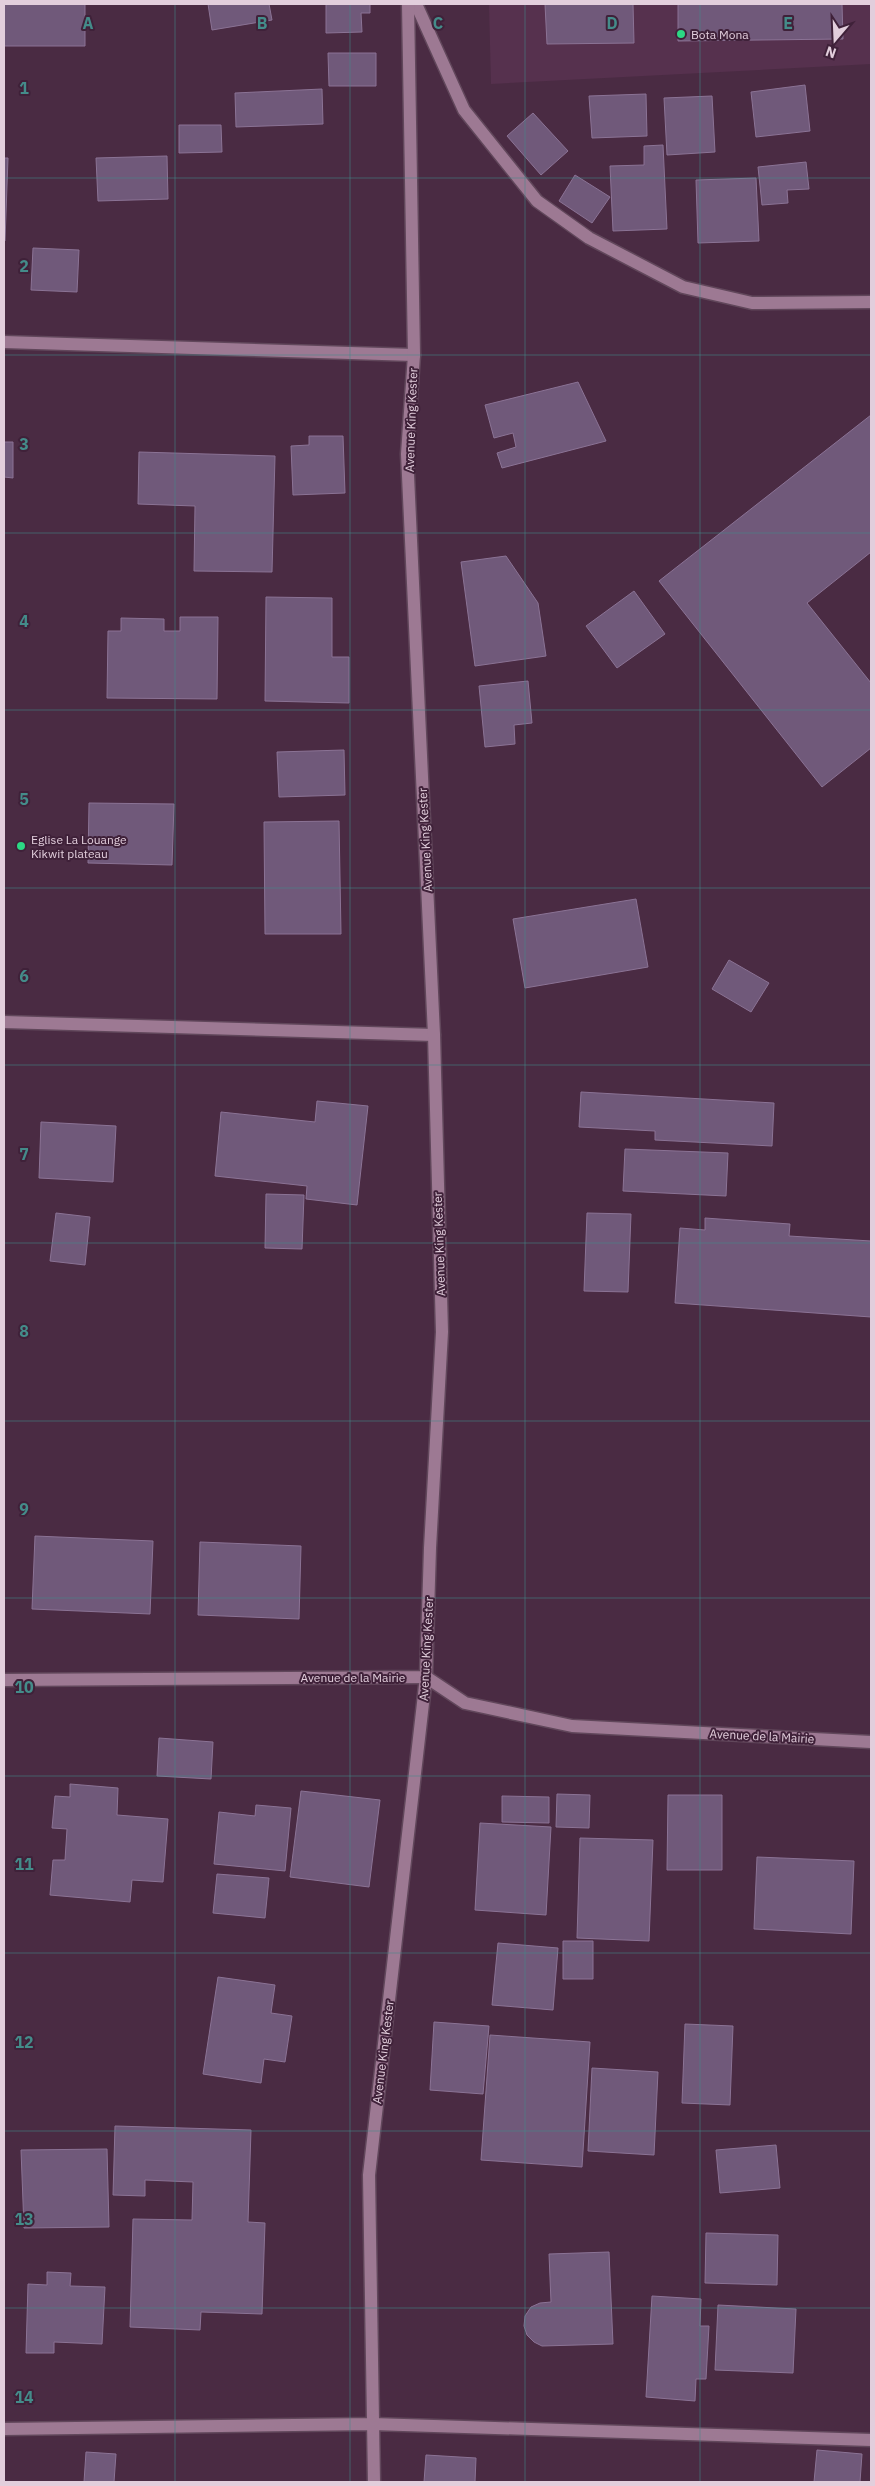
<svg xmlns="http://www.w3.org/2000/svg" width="875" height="2486" viewBox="0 0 875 2486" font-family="'IBM Plex Sans',sans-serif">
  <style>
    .built { fill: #56314e }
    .building { fill: #70597a; stroke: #8b7395 }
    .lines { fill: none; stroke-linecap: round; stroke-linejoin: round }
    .street-casing { stroke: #61475b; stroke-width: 15 }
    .secondary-casing { stroke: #61475b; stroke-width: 15 }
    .street { stroke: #9d7993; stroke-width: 12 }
    .secondary { stroke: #9d7993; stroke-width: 12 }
    .grid { fill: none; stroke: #448c8a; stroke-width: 1; stroke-opacity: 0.55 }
    .poi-dot { fill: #2cd884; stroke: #3f2139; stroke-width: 2 }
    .labels { text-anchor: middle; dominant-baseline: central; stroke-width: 4; stroke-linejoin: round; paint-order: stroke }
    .poi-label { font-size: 12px; fill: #e2cedc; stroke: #3f2139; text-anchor: start }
    .street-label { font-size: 12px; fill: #e2cedc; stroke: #3f2139 }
    .grid-label { font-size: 16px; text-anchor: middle; font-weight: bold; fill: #448c8a; stroke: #3f2139; stroke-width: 4; stroke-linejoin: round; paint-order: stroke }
  </style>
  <rect width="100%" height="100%" fill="#4a2b43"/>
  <path class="built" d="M489 4H871V64L491 84Z"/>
  <path class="building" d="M4 4H85V46H4Z
    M208 4H269L272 20 212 30Z
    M326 4H370V13H361L362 32 326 33Z
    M545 4H633L634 43 547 44Z
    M678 4H842L843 39 678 41Z
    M328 53H376V86H329Z
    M805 85 810 131 756 137 751 92Z
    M322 89 323 124 236 127 235 93Z
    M646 94 647 136 592 138 589 96Z
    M712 96 715 152 667 155 664 98Z
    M533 113 568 151 541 175 507 136Z
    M179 125H221L222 152 179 153Z
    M663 145 667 229 613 231 610 166 644 165V146Z
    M167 156 168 199 98 201 96 158Z
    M4 158H8L5 241H4Z
    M806 162 809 189 787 190 788 203 762 205 758 167Z
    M575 175 610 197 592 223 559 201Z
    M756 178 759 241 698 243 696 180Z
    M33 248 79 250 77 292 31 290Z
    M578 382 606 441 502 468 497 453 516 447 513 433 494 438 485 405Z
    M871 415V552L807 603 871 683V748L822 787 659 581Z
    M309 436H343L345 493 293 495 291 446 309 445Z
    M4 442H13V478L4 477Z
    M139 452 275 456 272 572 194 571 195 506 138 504Z
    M506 556 538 603 546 656 475 666 461 562Z
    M634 591 665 634 617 668 586 626Z
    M266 597 332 598V657H349V703L265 701Z
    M180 617H218L217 699 107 698 108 631H121V618L164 619V631H180Z
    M528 681 532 723 514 725 515 744 485 747 479 686Z
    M344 750 345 795 279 797 277 752Z
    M89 803 174 804 172 865 88 863Z
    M339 821 341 934H265L264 822Z
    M636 899 648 967 525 988 513 919Z
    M729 960 769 983 751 1012 712 989Z
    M581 1092 774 1103 772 1146 655 1140V1131L579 1127Z
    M317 1101 368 1106 357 1205 306 1199 307 1186 215 1176 221 1112 315 1122Z
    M41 1122 116 1126 113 1182 39 1178Z
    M625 1149 728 1153 726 1196 623 1191Z
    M266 1194 304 1195 302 1249 265 1248Z
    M56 1213 90 1217 85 1265 50 1261Z
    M587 1213 631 1214 628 1292 584 1291Z
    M705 1218 790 1224 789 1236 871 1241V1317L675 1303 680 1228 705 1230Z
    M35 1536 153 1541 150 1614 32 1609Z
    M200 1542 301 1546 299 1619 198 1615Z
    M159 1738 213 1742 211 1779 157 1776Z
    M70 1784 118 1788 117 1815 168 1819 163 1882 132 1880 130 1902 50 1895 53 1860H65L67 1829 52 1828 55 1796 70 1797Z
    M301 1791 380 1800 369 1887 290 1877Z
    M557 1794 590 1795 589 1828 556 1827Z
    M668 1795H722V1870H667Z
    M502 1796 549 1797V1823L502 1822Z
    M256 1805 291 1808 285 1871 214 1864 219 1812 255 1816Z
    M480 1823 551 1827 546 1915 475 1910Z
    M580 1838 653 1840 649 1941 577 1938Z
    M757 1857 854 1861 851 1934 754 1929Z
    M217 1874 269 1878 265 1918 213 1913Z
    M563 1941H593V1979H563Z
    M498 1943 558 1948 553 2010 492 2005Z
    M218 1977 275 1985 271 2013 292 2016 285 2062 264 2059 261 2083 203 2074Z
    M434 2022 489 2026 483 2094 430 2090Z
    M685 2024 733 2026 730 2105 682 2103Z
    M490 2035 590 2042 582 2167 481 2160Z
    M592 2068 658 2072 654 2155 588 2151Z
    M115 2126 251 2130 248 2222 265 2223 262 2314 201 2312 200 2330 130 2327 133 2219 192 2220 193 2182 145 2180V2196L113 2195Z
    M776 2145 780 2188 720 2193 716 2150Z
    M107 2149 109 2227 24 2228 21 2150Z
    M706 2233 778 2235 777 2285 705 2283Z
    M609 2252 613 2344 542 2346 534 2342 527 2335 524 2326 525 2316 531 2307 540 2303 551 2302 549 2254Z
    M47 2272 71 2273 70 2286 105 2287 102 2344 54 2342V2353H26L28 2284 47 2285Z
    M652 2296 701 2299 700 2326H709L706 2379H696L695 2401 646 2397Z
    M718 2305 796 2309 793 2373 715 2370Z
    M817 2450 862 2454 860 2482H814Z
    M86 2452 116 2454 114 2482H84Z
    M426 2455 476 2458 475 2482H424Z"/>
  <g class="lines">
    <g class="street-casing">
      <path id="street" d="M416 4 464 110 537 201 589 238 683 287 752 303 871 302
        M4 342 414 355
        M4 1022 434 1035
        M4 2429 373 2424 871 2440
        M374 2482 369 2175 426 1677 465 1703 572 1726 871 1742"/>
    </g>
    <g class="secondary-casing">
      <path id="secondary" d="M4 1680 426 1677 430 1548 442 1332 434 1035 407 454 414 355 408 4"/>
    </g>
    <use href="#street" class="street"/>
    <use href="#secondary" class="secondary"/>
  </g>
  <path class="grid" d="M175 4V2482M350 4V2482M525 4V2482M700 4V2482M4 178H871M4 355H871M4 533H871M4 710H871M4 888H871M4 1065H871M4 1243H871M4 1421H871M4 1598H871M4 1776H871M4 1953H871M4 2131H871M4 2308H871"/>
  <g class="poi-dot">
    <circle cx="681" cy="34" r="5"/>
    <circle cx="21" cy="846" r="5"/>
  </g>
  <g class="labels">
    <g class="poi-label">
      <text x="691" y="34">Bota Mona</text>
      <text x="31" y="839">Eglise La Louange<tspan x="31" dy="14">Kikwit plateau</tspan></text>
    </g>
    <g class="street-label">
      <text transform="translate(411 420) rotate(-88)">Avenue King Kester</text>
      <text transform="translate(425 840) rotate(-93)">Avenue King Kester</text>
      <text transform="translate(439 1244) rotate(-92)">Avenue King Kester</text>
      <text transform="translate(426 1649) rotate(-87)">Avenue King Kester</text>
      <text x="353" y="1677">Avenue de la Mairie</text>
      <text transform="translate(762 1736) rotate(3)">Avenue de la Mairie</text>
      <text transform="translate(383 2052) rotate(-83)">Avenue King Kester</text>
    </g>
  </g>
  <g class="grid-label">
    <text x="88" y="29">A</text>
    <text x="262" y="29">B</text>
    <text x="438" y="29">C</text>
    <text x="612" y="29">D</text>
    <text x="788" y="29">E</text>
    <text x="24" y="94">1</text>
    <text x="24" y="272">2</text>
    <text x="24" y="450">3</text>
    <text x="24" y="627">4</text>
    <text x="24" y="805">5</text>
    <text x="24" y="982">6</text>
    <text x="24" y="1160">7</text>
    <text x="24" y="1337">8</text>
    <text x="24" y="1515">9</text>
    <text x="24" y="1693">10</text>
    <text x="24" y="1870">11</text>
    <text x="24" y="2048">12</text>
    <text x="24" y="2225">13</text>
    <text x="24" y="2403">14</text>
  </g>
  <rect width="875" height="2486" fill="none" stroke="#e2cedc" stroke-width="10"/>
  <g transform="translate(835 40) rotate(199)" stroke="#3f2139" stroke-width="4" paint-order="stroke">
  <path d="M0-4L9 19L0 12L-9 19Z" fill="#e2cedc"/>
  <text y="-8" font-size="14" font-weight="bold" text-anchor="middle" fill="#e2cedc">N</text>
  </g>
</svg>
